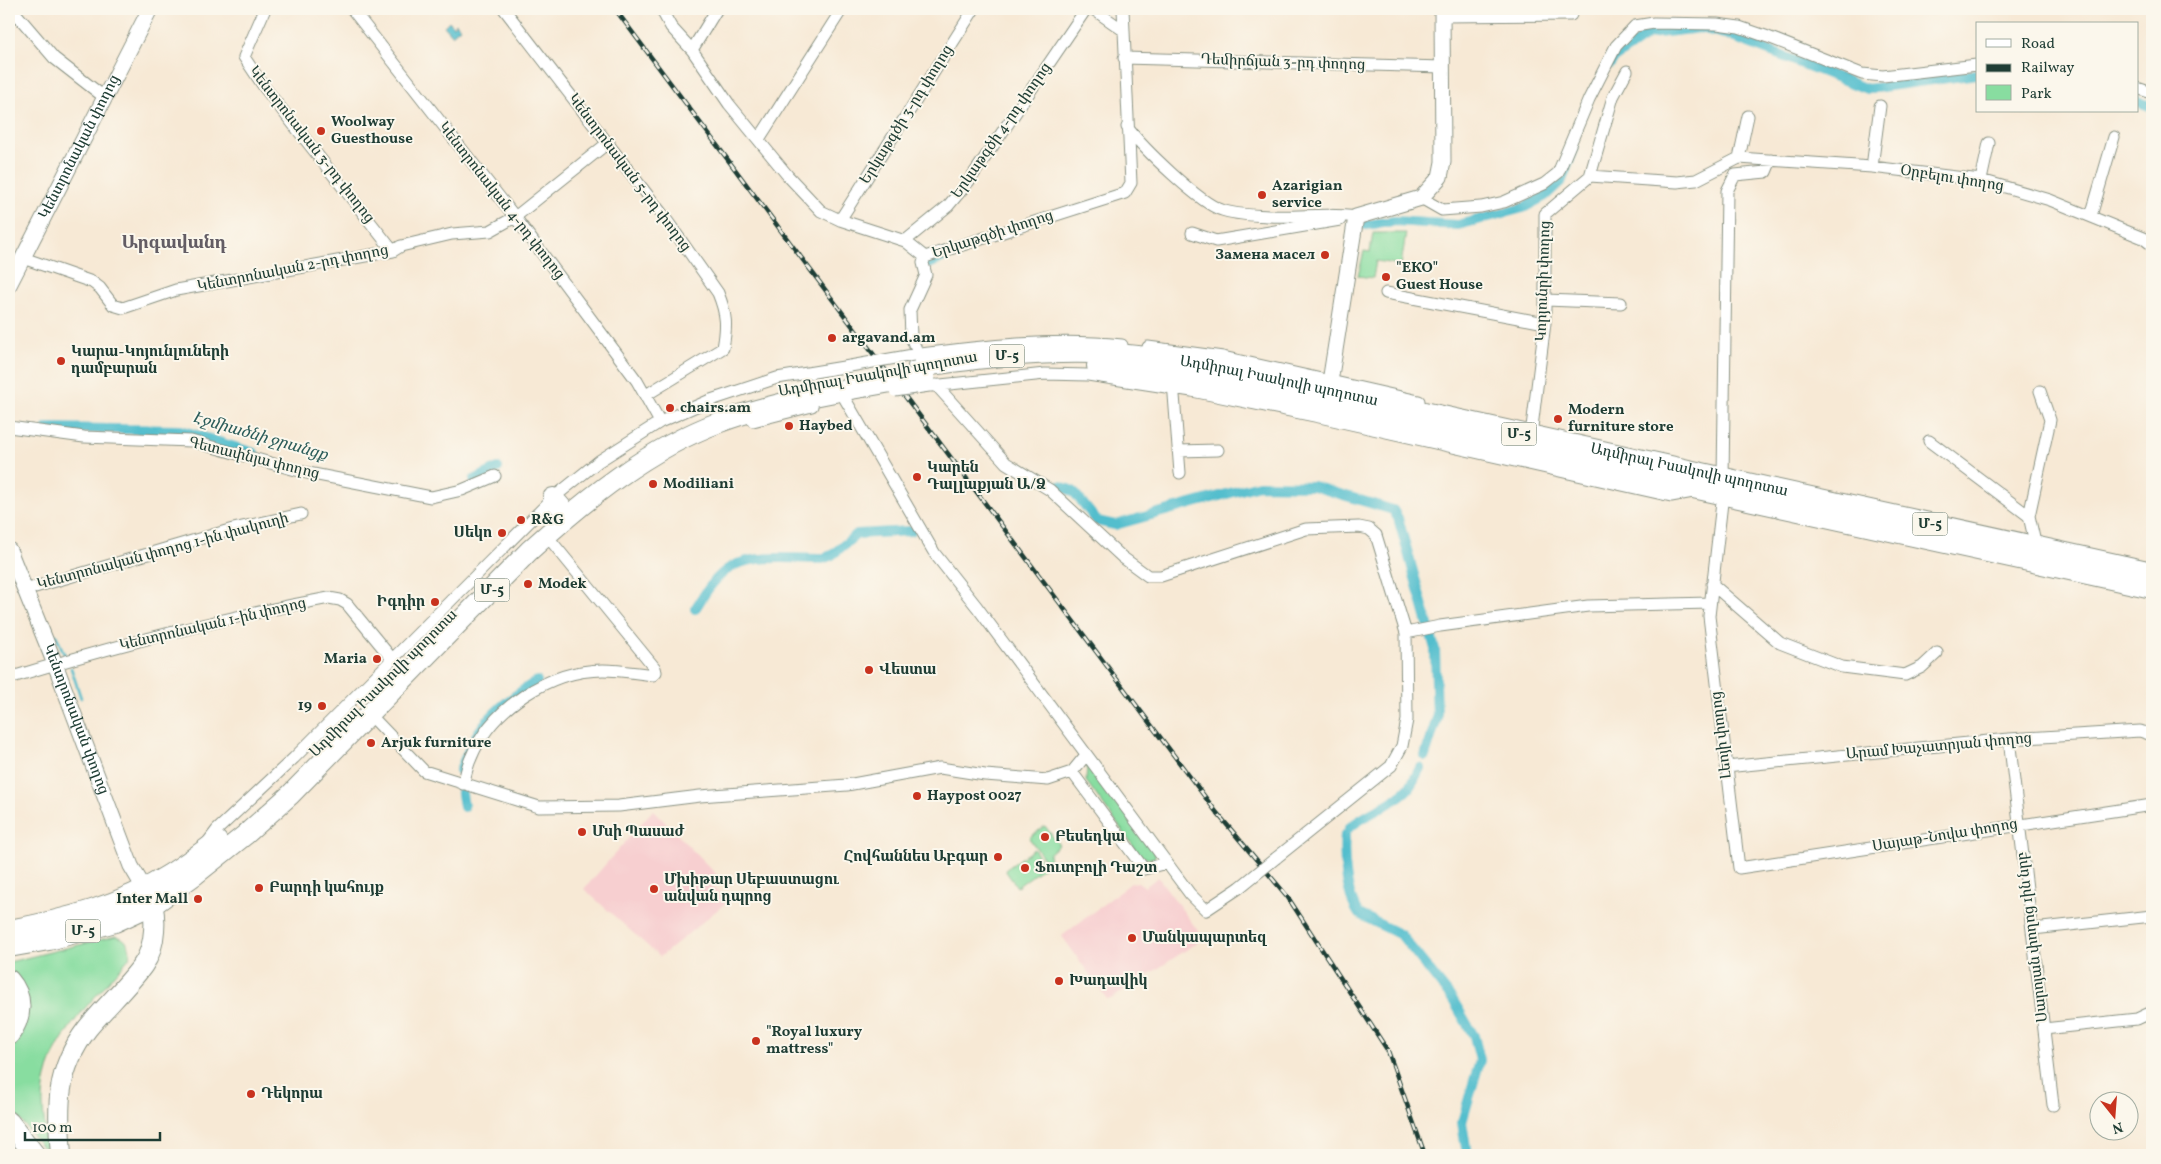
<svg xmlns="http://www.w3.org/2000/svg" width="2161" height="1164" viewBox="0 0 2161 1164" font-family="Vollkorn,'Noto Serif Armenian',serif">
  <style>
    .built { fill: #f7cfd0 }
    .green { fill: #88dda0; stroke: #548d6a }
    .water { fill: #52becd; stroke: #387e80 }
    .lines { fill: none; stroke-linecap: round; stroke-linejoin: round }
    .stream { stroke: #52becd; stroke-width: 2.5 }
    .canal { stroke: #52becd; stroke-width: 10 }
    .street-casing { stroke: #8b9384; stroke-width: 13 }
    .secondary-casing { stroke: #8b9384; stroke-width: 17 }
    .highway-casing { stroke: #8b9384; stroke-width: 22 }
    .street { stroke: #fff; stroke-width: 11 }
    .secondary { stroke: #fff; stroke-width: 15 }
    .highway { stroke: #fff; stroke-width: 20 }
    .rail-casing { stroke: #1f3d34; stroke-width: 4.5 }
    .rail { stroke: #fbf7ec; stroke-width: 2.5; stroke-dasharray: 8; stroke-linecap: butt }
    .street-bridge-casing { stroke: #8b9384; stroke-width: 13; stroke-linecap: butt }
    .highway-bridge-casing { stroke: #8b9384; stroke-width: 22; stroke-linecap: butt }
    .street-bridge { stroke: #fff; stroke-width: 11 }
    .highway-bridge { stroke: #fff; stroke-width: 20 }
    .poi-dot { fill: #c8321e; stroke: #fbf7ec; stroke-width: 2 }
    .labels { text-anchor: middle; dominant-baseline: central; stroke-width: 4; stroke-linejoin: round; paint-order: stroke }
    .shield { fill: #fbf7ec; stroke: #61756b; stroke-width: 1 }
    .shield-label { font-size: 14px; font-weight: bold; fill: #1f3d34 }
    .street-label { font-size: 15px; fill: #1f3d34; stroke: #fbf7ec }
    .poi-label { font-size: 15px; font-weight: bold; fill: #1f3d34; stroke: #fbf7ec; text-anchor: start }
    .water-label { font-size: 16px; font-style: italic; fill: #2c5d5a; stroke: #fbf7ec }
    .quarter-label { font-size: 18px; font-weight: bold; fill: #635d65; stroke: #fbf7ec }
  </style>
  <rect width="100%" height="100%" fill="#fbf7ec"/>
  <filter id="ink" filterUnits="userSpaceOnUse"><feTurbulence type="fractalNoise" baseFrequency=".02" numOctaves="2"/><feDisplacementMap in="SourceGraphic" scale="10" xChannelSelector="R" yChannelSelector="G"/><feConvolveMatrix kernelMatrix="1 2 1 2 8 2 1 2 1" color-interpolation-filters="sRGB"/></filter>
  <filter id="wash" filterUnits="userSpaceOnUse"><feTurbulence type="fractalNoise" baseFrequency=".0096" numOctaves="4" result="noise"/><feDisplacementMap in="SourceGraphic" scale="20" xChannelSelector="R" yChannelSelector="G"/><feGaussianBlur stdDeviation="1.12" result="paint"/><feColorMatrix in="noise" values="0 0 0 0 0 0 0 0 0 0 0 0 0 0 0 0 0 1.4 0 .05"/><feComposite in="paint" operator="in"/></filter>
  <g filter="url(#wash)">
    <rect width="100%" height="100%" fill="#f7e9d5"/>
    <path class="built" d="M653 810 718 876 712 885 728 901 660 957 584 889Z
      M1158 877 1201 935 1200 941 1111 999H1107L1062 936 1131 883 1138 882 1145 887Z"/>
    <path class="green" d="M1373 233H1406L1401 265 1376 261 1373 278 1358 276 1364 251 1370 252Z
      M1087 765 1091 767 1155 851V857C1149 860 1145 858 1140 855L1086 781Z
      M1045 826 1059 845 1049 854 1050 863 1048 864 1029 838Z
      M1034 849 1045 866 1017 887 1005 870Z
      M116 936C127 938 132 948 129 958 97 998 51 1034 44 1088 41 1107 45 1127 48 1146L43 1148 9 1106V1042L11 1040 9 962Z"/>
    <path class="water" d="M449 21 453 26 456 23 460 28 452 35 444 26Z"/>
    <g class="lines">
      <path class="stream" d="M56 635 66 658
        M71 668 81 698"/>
      <path class="canal" d="M1610 64 1614 58 1649 34 1700 28 1728 35 1867 89 1977 74
        M2137 101 2152 107
        M1366 225 1395 221 1458 225 1523 208 1545 196 1562 180 1574 149
        M929 264 950 254
        M47 428 181 430 254 453
        M474 480 498 468
        M1060 486 1073 491 1097 521 1115 525 1259 485 1313 486 1393 510 1398 518 1435 649 1437 718 1425 756
        M695 609C705 593 716 575 733 566 755 554 798 559 822 559L832 555 857 534 911 531
        M460 770C465 759 469 748 475 738 489 713 514 695 537 681
        M461 787 464 807
        M1349 828C1365 814 1394 804 1408 789 1413 783 1416 775 1420 768
        M1345 835C1343 857 1346 896 1359 914L1401 935 1453 1000 1474 1036 1480 1060 1462 1122 1467 1155"/>
    </g>
  </g>
  <g filter="url(#ink)">
    <g class="lines">
      <g class="street-casing">
        <path id="street" d="M12 9 54 58 104 97
          M265 9 244 57 264 87 393 251
          M352 9 515 217 637 381 660 422
          M504 9 663 215 718 293C727 315 727 326 723 348L646 395
          M661 9 671 27 692 50 729 104 788 176 821 211 840 220 905 241 925 257
          M1093 9 1123 30
          M1442 16 1571 15
          M692 50 717 9
          M1124 58 1443 67
          M2137 88 2152 93
          M1127 127C1142 147 1200 204 1222 210 1236 215 1254 215 1268 216 1298 218 1327 212 1356 217
          M759 139 842 9
          M1739 158 1872 167 1981 180 2050 200 2143 238 2152 245
          M1739 158 1748 116
          M1872 167 1880 106
          M1590 176 1677 182 1696 180 1739 158
          M1981 180 1989 143
          M1421 198 1442 210 1481 207 1504 202 1544 184 1558 173 1589 99 1616 46 1635 26 1654 23 1717 24 1739 27 1768 37 1862 74 1883 76 1977 65
          M2091 216 2114 137
          M840 220 974 9
          M1192 233 1216 241 1340 220
          M905 241 948 206 969 181 1086 9
          M925 257 1125 193 1131 183 1123 9
          M23 258 92 282 100 288 113 305 123 308 176 290 393 251 401 246 452 234 490 231 515 217 609 142
          M1386 293 1545 323
          M1546 300 1621 303
          M1148 347 1223 357 1419 401
          M918 354 911 337 910 310 926 275 923 263 925 257
          M913 355C983 346 1052 338 1122 345
          M1173 382 1180 473
          M936 385 1006 463 1050 490 1122 557 1148 576H1161L1306 529 1359 527 1369 529 1376 535 1406 633 1407 720 1402 746 1391 766 1276 858
          M931 386 1045 374 1088 375 1192 391 1324 418 1671 496 1693 492
          M845 399 935 554 977 607 1190 894 1206 910 1239 888
          M753 421 812 406
          M9 427 84 437 191 441 303 472 431 497 462 490 495 476
          M1532 427 1545 323V214L1590 176 1613 97 1627 71
          M1929 441 2029 516
          M1178 451 1218 450
          M1723 479 1727 191 1735 175 1766 172 1771 160
          M1723 494 1709 616 1739 868 2152 805
          M2036 547 2029 516 2050 420 2040 391
          M1712 584 1780 643 1842 667 1905 675 1922 667 1937 653
          M25 590 233 529 301 514
          M1406 633 1440 626 1588 606 1710 603
          M9 678C114 646 221 618 329 598L340 600 347 604 393 660
          M376 721 424 771 539 807 619 806 700 796 847 785 940 768 985 775 1048 780 1072 772 1086 755
          M2009 739 2053 1105
          M1726 767 2009 739 2140 731 2152 735
          M1072 772 1144 869 1166 863
          M463 784C466 775 467 766 471 758 491 708 550 670 603 670 619 670 636 673 653 675L656 672 655 668 552 542
          M208 842 217 830 294 758 553 498 599 461 660 422 708 401 777 378 850 366
          M2033 929 2152 916
          M2044 1029 2137 1019 2152 1012"/>
      </g>
      <g class="secondary-casing">
        <g id="secondary">
          <path id="s1" d="M9 285 150 9"/>
          <path d="M1327 401 1356 217 1421 198 1440 177 1443 162 1442 9"/>
          <path id="s2" d="M9 550 55 664 131 866 144 888"/>
        </g>
      </g>
      <g class="highway-casing">
        <g id="highway">
          <path d="M1097 366 1234 389 1326 408 2152 588"/>
          <path id="s3" d="M918 367C978 358 1037 351 1097 353 1175 356 1253 375 1329 391L2152 572"/>
          <path d="M553 498 561 507"/>
          <path d="M9 930C65 920 122 905 170 874 186 864 202 852 217 841"/>
          <path d="M9 947 49 940 115 922 154 904 196 874 245 835 290 795 529 551C586 499 647 449 720 422 766 405 815 395 863 387"/>
          <path d="M9 980C24 997 22 1017 9 1035"/>
          <path d="M9 1122 35 1155"/>
          <path d="M61 1155C57 1106 56 1070 87 1029 104 1008 128 986 143 965 156 947 158 912 148 894"/>
        </g>
      </g>
      <use href="#street" class="street"/>
      <use href="#secondary" class="secondary"/>
      <use href="#highway" class="highway"/>
      <g class="rail-casing">
        <path id="rail" d="M615 9 1217 813 1287 896 1388 1051 1425 1155"/>
      </g>
      <use href="#rail" class="rail"/>
      <g class="street-bridge-casing">
        <path id="street-bridge" d="M850 366 913 355
          M895 391 929 386
          M1239 888 1276 858"/>
      </g>
      <g class="highway-bridge-casing">
        <path id="highway-bridge" d="M863 387 925 376"/>
      </g>
      <use href="#street-bridge" class="street-bridge"/>
      <use href="#highway-bridge" class="highway-bridge"/>
    </g>
  </g>
  <g class="poi-dot">
    <circle cx="321" cy="131" r="5"/>
    <circle cx="1262" cy="195" r="5"/>
    <circle cx="1325" cy="255" r="5"/>
    <circle cx="1386" cy="277" r="5"/>
    <circle cx="832" cy="338" r="5"/>
    <circle cx="61" cy="361" r="5"/>
    <circle cx="670" cy="408" r="5"/>
    <circle cx="1558" cy="419" r="5"/>
    <circle cx="789" cy="426" r="5"/>
    <circle cx="917" cy="477" r="5"/>
    <circle cx="653" cy="484" r="5"/>
    <circle cx="521" cy="520" r="5"/>
    <circle cx="502" cy="533" r="5"/>
    <circle cx="528" cy="584" r="5"/>
    <circle cx="435" cy="602" r="5"/>
    <circle cx="377" cy="659" r="5"/>
    <circle cx="869" cy="670" r="5"/>
    <circle cx="322" cy="706" r="5"/>
    <circle cx="371" cy="743" r="5"/>
    <circle cx="917" cy="796" r="5"/>
    <circle cx="582" cy="832" r="5"/>
    <circle cx="1045" cy="837" r="5"/>
    <circle cx="998" cy="857" r="5"/>
    <circle cx="1025" cy="868" r="5"/>
    <circle cx="259" cy="888" r="5"/>
    <circle cx="654" cy="889" r="5"/>
    <circle cx="198" cy="899" r="5"/>
    <circle cx="1132" cy="938" r="5"/>
    <circle cx="1059" cy="981" r="5"/>
    <circle cx="756" cy="1041" r="5"/>
    <circle cx="251" cy="1094" r="5"/>
  </g>
  <g class="labels">
    <g class="shield">
      <rect x="989.5" y="344.5" width="35" height="23" rx="4"/>
      <rect x="1501.5" y="422.5" width="35" height="23" rx="4"/>
      <rect x="1912.5" y="512.5" width="35" height="23" rx="4"/>
      <rect x="474.5" y="578.5" width="35" height="23" rx="4"/>
      <rect x="65.5" y="919.5" width="35" height="23" rx="4"/>
    </g>
    <g class="shield-label">
      <text x="1007" y="356">Մ-5</text>
      <text x="1519" y="434">Մ-5</text>
      <text x="1930" y="524">Մ-5</text>
      <text x="492" y="590">Մ-5</text>
      <text x="83" y="931">Մ-5</text>
    </g>
    <g class="street-label">
      <text transform="translate(1283 63) rotate(2)">Դեմիրճյան 3-րդ փողոց</text>
      <text transform="translate(907 115) rotate(-58)">Երկաթգծի 3-րդ փողոց</text>
      <text transform="translate(1002 131) rotate(-55)">Երկաթգծի 4-րդ փողոց</text>
      <text transform="translate(311 145) rotate(52)">Կենտրոնական 3-րդ փողոց</text>
      <text stroke="none"><textPath href="#s1" startOffset="155">Կենտրոնական փողոց</textPath></text>
      <text transform="translate(629 173) rotate(53)">Կենտրոնական 5-րդ փողոց</text>
      <text transform="translate(1952 179) rotate(9)">Օրբելու փողոց</text>
      <text transform="translate(501 201) rotate(52)">Կենտրոնական 4-րդ փողոց</text>
      <text transform="translate(993 235) rotate(-18)">Երկաթգծի փողոց</text>
      <text transform="translate(293 269) rotate(-11)">Կենտրոնական 2-րդ փողոց</text>
      <text transform="translate(1544 281) rotate(-88)">Կորյունրի փողոց</text>
      <text transform="translate(878 375) rotate(-10)">Ադմիրալ Իսակովի պողոտա</text>
      <text stroke="none"><textPath href="#s3" startOffset="364">Ադմիրալ Իսակովի պողոտա</textPath></text>
      <text transform="translate(254 459) rotate(14)">Գետափնյա փողոց</text>
      <text stroke="none"><textPath href="#s3" startOffset="784">Ադմիրալ Իսակովի պողոտա</textPath></text>
      <text transform="translate(163 552) rotate(-15)">Կենտրոնական փողոց 1-ին փակուղի</text>
      <text transform="translate(213 625) rotate(-13)">Կենտրոնական 1-ին փողոց</text>
      <text transform="translate(384 684) rotate(-45)">Ադմիրալ Իսակովի պողոտա</text>
      <text stroke="none"><textPath href="#s2" startOffset="182">Կենտրոնական փողոց</textPath></text>
      <text transform="translate(1722 735) rotate(-97)">Լեոյի փողոց</text>
      <text transform="translate(1939 747) rotate(-5)">Արամ Խաչատրյան փողոց</text>
      <text transform="translate(1945 836) rotate(-9)">Սայաթ-Նովա փողոց</text>
      <text transform="translate(2033 937) rotate(-97)">Սարոյան փողոց 1ին նրբ</text>
    </g>
    <g class="poi-label">
      <text x="331" y="122">Woolway<tspan x="331" dy="17">Guesthouse</tspan></text>
      <text x="1272" y="186">Azarigian<tspan x="1272" dy="17">service</tspan></text>
      <text x="1315" y="255" text-anchor="end">Замена масел</text>
      <text x="1396" y="268">"ЕКО"<tspan x="1396" dy="17">Guest House</tspan></text>
      <text x="842" y="338">argavand.am</text>
      <text x="71" y="352">Կարա-Կոյունլուների<tspan x="71" dy="17">դամբարան</tspan></text>
      <text x="680" y="408">chairs.am</text>
      <text x="1568" y="410">Modern<tspan x="1568" dy="17">furniture store</tspan></text>
      <text x="799" y="426">Haybed</text>
      <text x="927" y="468">Կարեն<tspan x="927" dy="17">Դալլաքյան Ա/Ձ</tspan></text>
      <text x="663" y="484">Modiliani</text>
      <text x="531" y="520">R&amp;G</text>
      <text x="492" y="533" text-anchor="end">Սեկո</text>
      <text x="538" y="584">Modek</text>
      <text x="425" y="602" text-anchor="end">Իգդիր</text>
      <text x="367" y="659" text-anchor="end">Maria</text>
      <text x="879" y="670">Վեստա</text>
      <text x="312" y="706" text-anchor="end">19</text>
      <text x="381" y="743">Arjuk furniture</text>
      <text x="927" y="796">Haypost 0027</text>
      <text x="592" y="832">Մսի Պասաժ</text>
      <text x="1055" y="837">Բեսեդկա</text>
      <text x="988" y="857" text-anchor="end">Հովհաննես Աբգար</text>
      <text x="1035" y="868">Ֆուտբոլի Դաշտ</text>
      <text x="664" y="880">Մխիթար Սեբաստացու<tspan x="664" dy="17">անվան դպրոց</tspan></text>
      <text x="269" y="888">Բարդի կահույք</text>
      <text x="188" y="899" text-anchor="end">Inter Mall</text>
      <text x="1142" y="938">Մանկապարտեզ</text>
      <text x="1069" y="981">Խադավիկ</text>
      <text x="766" y="1032">"Royal luxury<tspan x="766" dy="17">mattress"</tspan></text>
      <text x="261" y="1094">Դեկորա</text>
    </g>
    <g class="water-label">
      <text transform="translate(260 437) rotate(16)">Էջմիածնի ջրանցք</text>
    </g>
    <g class="quarter-label">
      <text x="174" y="243">Արգավանդ</text>
    </g>
  </g>
  <rect width="2161" height="1164" fill="none" stroke="#fbf7ec" stroke-width="30"/>
  <rect x="1976" y="22" width="162" height="90" fill="#fbf7ec" stroke="#a3ada2"/>
  <rect x="1986" y="39" width="25" height="8" fill="#ffffff" stroke="#a3ada2"/>
  <text x="2021" y="48" font-size="15" fill="#1f3d34">Road</text>
  <rect x="1986" y="64" width="25" height="8" fill="#1f3d34" stroke="#a3ada2"/>
  <text x="2021" y="72" font-size="15" fill="#1f3d34">Railway</text>
  <rect x="1986" y="85" width="25" height="15" fill="#88dda0" stroke="#a3ada2"/>
  <text x="2021" y="98" font-size="15" fill="#1f3d34">Park</text>
  <g transform="translate(2114 1116) rotate(163)"><circle r="24" fill="#fbf7ec" stroke="#a3ada2"/>
  <path d="M0-4L9 19L0 12L-9 19Z" fill="#c8321e"/>
  <text y="-8" font-size="14" font-weight="bold" text-anchor="middle" fill="#1f3d34">N</text>
  </g>
  <path d="M25 1132v8h135v-8" fill="none" stroke="#1f3d34" stroke-width="2.5"/>
  <text x="32" y="1132" font-size="15" fill="#1f3d34" stroke="#fbf7ec" stroke-width="4" paint-order="stroke">100 m</text>
</svg>
